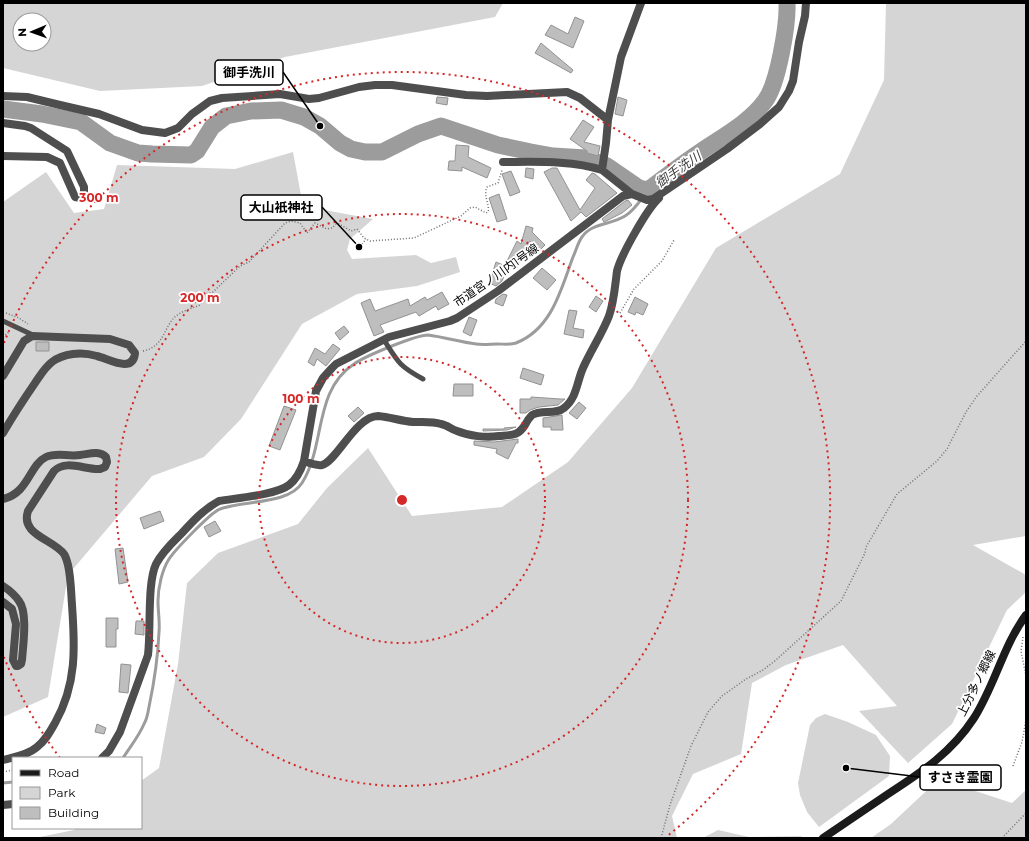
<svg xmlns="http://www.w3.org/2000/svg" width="1029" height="841" viewBox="0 0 1029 841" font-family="Montserrat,'Noto Sans JP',sans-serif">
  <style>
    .green { fill: #d5d5d5; fill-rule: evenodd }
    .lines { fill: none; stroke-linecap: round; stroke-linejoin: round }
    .stream { stroke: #9c9c9c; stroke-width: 3 }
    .river { stroke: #9c9c9c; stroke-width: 17 }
    .building { fill: #bebebe; stroke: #929292 }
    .path { stroke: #707070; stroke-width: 1.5; stroke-dasharray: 1 2; stroke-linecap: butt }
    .service { stroke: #4e4e4e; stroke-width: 5 }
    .minor { stroke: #4e4e4e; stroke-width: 8 }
    .secondary { stroke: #1b1b1b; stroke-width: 8 }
    .ring { fill: none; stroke: #d62828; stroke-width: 2; stroke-dasharray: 2 4 }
    .labels { text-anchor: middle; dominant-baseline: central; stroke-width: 3.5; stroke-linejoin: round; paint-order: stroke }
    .street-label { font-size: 12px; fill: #000; stroke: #fff }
    .water-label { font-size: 13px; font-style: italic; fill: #3d3d3d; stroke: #fff }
    .centre { fill: #d62828; stroke: #fff; stroke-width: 2 }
    .ring-label { font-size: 12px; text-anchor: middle; font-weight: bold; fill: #d62828; stroke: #fff; stroke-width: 3.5; stroke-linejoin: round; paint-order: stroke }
    .leader { fill: none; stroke: #000; stroke-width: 1.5 }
    .callout-dot { fill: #000; stroke: #fff; stroke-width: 1.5 }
    .callout { fill: #fff; stroke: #000; stroke-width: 1.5 }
    .callout-label { font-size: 13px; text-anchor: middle; font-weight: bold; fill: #000 }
  </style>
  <rect width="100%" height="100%" fill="#fff"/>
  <path class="green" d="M3 3H503L495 17 285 57 202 86 100 91 3 68ZM20 20H44V44H20Z
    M886 3H1026V536L973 545 1026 575V592L1007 610 952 724 908 763 859 711 897 706 843 645 786 665 752 683 741 754 693 774 672 816 677 838H35L74 830 77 828H141V781L159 768 178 664 187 583 218 553 298 524 327 488 368 448 412 516 502 507 568 462 632 388 716 248 840 174 884 80Z
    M293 152 303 206 373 219 350 239 347 250 352 259 416 255 431 263 456 257 460 272 417 286 357 294 302 324 241 419 204 457 152 476 68 575 48 697 3 717V202L46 172 74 213 104 209 117 165 235 169Z
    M825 714 848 722 876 735 890 756 889 776 819 827 807 812 800 795 798 783 810 725 816 718Z
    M939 779 1012 803 1026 790V838H871L891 824Z
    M718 830 749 837 802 836 799 838H703Z"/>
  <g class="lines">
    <path class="stream" d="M123 758C130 747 139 736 144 724 147 719 148 713 149 707 154 683 158 657 159 632 160 622 158 612 158 601 158 588 162 570 169 559 175 550 211 512 220 509 243 500 288 505 302 483 326 445 313 391 354 364 365 356 416 335 428 335 444 337 460 342 476 344 483 345 491 344 498 344 504 344 510 345 516 343 552 329 561 289 573 257 576 251 578 242 582 237 591 223 611 225 625 216 635 210 641 199 648 190
      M3 783 13 782"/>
    <path class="river" d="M3 109 42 114 81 122 110 143 138 153 152 154 191 155 197 151 212 127 226 116 251 111 281 110 304 117 320 126 340 143 351 149 365 152H382L418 134 441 126 498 145 531 152 553 156 586 158 607 166 639 188 648 190C665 177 682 164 700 152 722 137 750 122 765 101 778 84 788 24 787 3"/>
  </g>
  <path class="building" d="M575 17 584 21 573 48 545 35 551 25 568 34Z
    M541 43 573 70 571 73 535 53Z
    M437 97 448 98 447 105 436 103Z
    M618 97 627 100 623 116 615 114Z
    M583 120 594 127 584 142 600 146 598 156 587 153V151L570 139Z
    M456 145 469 146 468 157 491 168 487 178 462 167V171L448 170 449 161H455Z
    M526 168 534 169 533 179 525 177Z
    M552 168H557L580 210 595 188 586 180 592 173 595 174 617 193 586 217 581 212 571 221 544 172Z
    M511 171 520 192 510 196 502 174Z
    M499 194 507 219 497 222 489 198Z
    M628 200 632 205 622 213 604 222 602 219 625 201Z
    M526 226 533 228 532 232 545 245 539 251 530 241 516 269 506 263 517 241 521 244Z
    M496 262 508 267 502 281 496 286 489 283Z
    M542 268 556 280 547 290 533 278Z
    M442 292 449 304 438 310 436 306 419 316 416 312 380 325 384 332 374 336 361 303 370 299 375 311 408 299 410 306 425 297 427 300Z
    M503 294 507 295 503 306 495 303 496 299Z
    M596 296 603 301 596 312 589 307Z
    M635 297 648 304 643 315 636 312 635 315 628 312Z
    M569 310 577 311 573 328 584 330 583 338 564 334Z
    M469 317 477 320 471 336 463 332Z
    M344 326 349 332 340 340 335 333Z
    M36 342H49V351H36Z
    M333 344 340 349 326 366 317 359 314 366 308 362 315 348 325 354Z
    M523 368 544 375 541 385 520 378Z
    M454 384H473V396H453Z
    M531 397 560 399H565L558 405 539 407 530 410 526 413H520V399H531Z
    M579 402 586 408 577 419 569 413Z
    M284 406 296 410 280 450 269 446Z
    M358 407 364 413 354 422 348 416Z
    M562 415 563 430H551V427H543V418Z
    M516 427 507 430 483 431V429H504V428Z
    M518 439V443H516L508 459 496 453 497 449 474 445V441L494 442Z
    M160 511 164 521 144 529 140 518Z
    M215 521 221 531 209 537 204 527Z
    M123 548 128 582 119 584 115 549Z
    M106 618H118V629H116V647H106Z
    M136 621H144V635L135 634Z
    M121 664 131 665 128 693 119 692Z
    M97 724 106 728 104 734 95 732Z"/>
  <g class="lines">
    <path class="path" d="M362 244 366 239
      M6 313 19 318 28 324
      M620 313 634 289 662 261 674 240
      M3 337 9 332
      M143 351C167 346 163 323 179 314 185 310 193 308 200 305L205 294 213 292 240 266 249 262 285 223 291 221 300 223 307 233 315 223 327 229 332 228 336 224H339L351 231 357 229 364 238 370 241 414 238 461 216 470 208 475 207 486 213 488 212C490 204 483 196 487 187L498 183 502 170
      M1023 637 1021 651 1026 676
      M1013 766 1022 742 1026 720
      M3 772 13 770
      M661 838 670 805 691 746 708 712 722 696 746 679 763 670 776 660 841 601 865 553 866 547 897 494 937 461 947 449 966 412 977 396 1026 341
      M1002 838 1026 813
      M1024 838 1026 835"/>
    <path class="service" d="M3 321 35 336
      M384 340C398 362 399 366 423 379"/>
    <path class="minor" d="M3 96 27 97 60 105 99 114 142 130 165 133 178 128 192 114 210 101 222 98 280 94 309 99 319 98 359 87 375 85H392L466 95 487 96 567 92 580 98 608 120 606 143 602 170 632 194
      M608 120 621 57 641 3
      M3 123 25 126 31 128 67 151 84 187V194L80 198 75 197 60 163 47 157 3 156
      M503 162C534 162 572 160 602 170
      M3 376 24 341 32 336 110 339 129 345 135 353C133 374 109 359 97 356 90 354 80 353 73 354 66 355 57 358 52 362 45 367 40 376 35 383 24 399 13 416 3 433
      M304 461C309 463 316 466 322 465 336 462 356 416 378 416 390 417 401 421 413 422 422 422 432 421 441 424 447 425 451 429 457 431 469 436 486 438 499 436 512 435 518 436 525 425 527 421 529 418 532 415 541 409 556 415 564 408 577 398 577 381 583 368 591 350 602 334 609 316 614 302 615 286 617 271 621 255 647 209 659 198
      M3 499C29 493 29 465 46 457 57 452 68 457 80 455 89 454 99 450 106 457L107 462 105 467 100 469C85 470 66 459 54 471L28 511C20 535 53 539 64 554 66 557 67 561 68 565 71 578 71 592 72 605 75 647 77 684 55 723 50 732 45 741 37 747 28 755 14 757 3 760
      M3 586C9 590 15 595 19 601 28 613 23 645 22 660L21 664 18 666H16L13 660 16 624 12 609 3 602
      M102 758 109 751 120 732 148 655C151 631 147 583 156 564 162 552 173 542 182 533 193 521 204 509 219 501 236 498 276 495 289 485 297 479 301 470 304 461L316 391 323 378 332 368 336 364 389 337 450 321 457 318 498 291 623 196 632 194 647 200 653 199 727 149 760 124 779 107 789 91 793 81 799 42 805 16 806 3
      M3 805 13 804"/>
    <path class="secondary" d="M823 838C845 823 866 809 888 794 922 772 952 752 974 718 995 685 1003 646 1026 615"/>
  </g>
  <g class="ring">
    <circle cx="402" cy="500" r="143"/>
    <circle cx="402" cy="500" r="286"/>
    <path d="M60 758A428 428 0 0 1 4 657M4 343A428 428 0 1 1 666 837"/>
  </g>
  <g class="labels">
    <g class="street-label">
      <text transform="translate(496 275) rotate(-35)">市道宮ノ川内1号線</text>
      <text transform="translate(976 683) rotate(-64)">上分多ノ郷線</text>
    </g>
    <g class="water-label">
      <text transform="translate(678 169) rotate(-35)">御手洗川</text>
    </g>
  </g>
  <circle cx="402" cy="500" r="6" class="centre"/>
  <g class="ring-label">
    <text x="99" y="202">300 m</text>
    <text x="200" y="302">200 m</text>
    <text x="301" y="403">100 m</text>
  </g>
  <path class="leader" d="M320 126L283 72M359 247L322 207M846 768L920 777"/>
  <g class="callout-dot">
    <circle cx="320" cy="126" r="4"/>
    <circle cx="359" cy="247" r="4"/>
    <circle cx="846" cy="768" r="4"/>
  </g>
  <g class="callout">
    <rect x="215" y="60" width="68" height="25" rx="4"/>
    <rect x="241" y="195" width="81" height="25" rx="4"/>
    <rect x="920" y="765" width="81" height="25" rx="4"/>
  </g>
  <g class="callout-label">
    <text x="249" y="77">御手洗川</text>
    <text x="281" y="212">大山衹神社</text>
    <text x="960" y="782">すさき霊園</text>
  </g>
  <rect width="1029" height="841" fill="none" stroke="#000000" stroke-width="8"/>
  <rect x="12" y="757" width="130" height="72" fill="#ffffff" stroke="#999999"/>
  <rect x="20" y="770" width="20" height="6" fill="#1b1b1b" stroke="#999999"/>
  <text x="48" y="777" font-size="12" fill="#000000">Road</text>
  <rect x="20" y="787" width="20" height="12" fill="#d5d5d5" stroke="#999999"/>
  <text x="48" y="797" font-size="12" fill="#000000">Park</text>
  <rect x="20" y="807" width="20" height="12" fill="#bebebe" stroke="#999999"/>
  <text x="48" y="817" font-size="12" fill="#000000">Building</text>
  <g transform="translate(32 32) rotate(268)"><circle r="19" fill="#ffffff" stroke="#999999"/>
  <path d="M0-3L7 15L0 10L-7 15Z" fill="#000000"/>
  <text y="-6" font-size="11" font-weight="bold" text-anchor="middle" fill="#000000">N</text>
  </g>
</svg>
